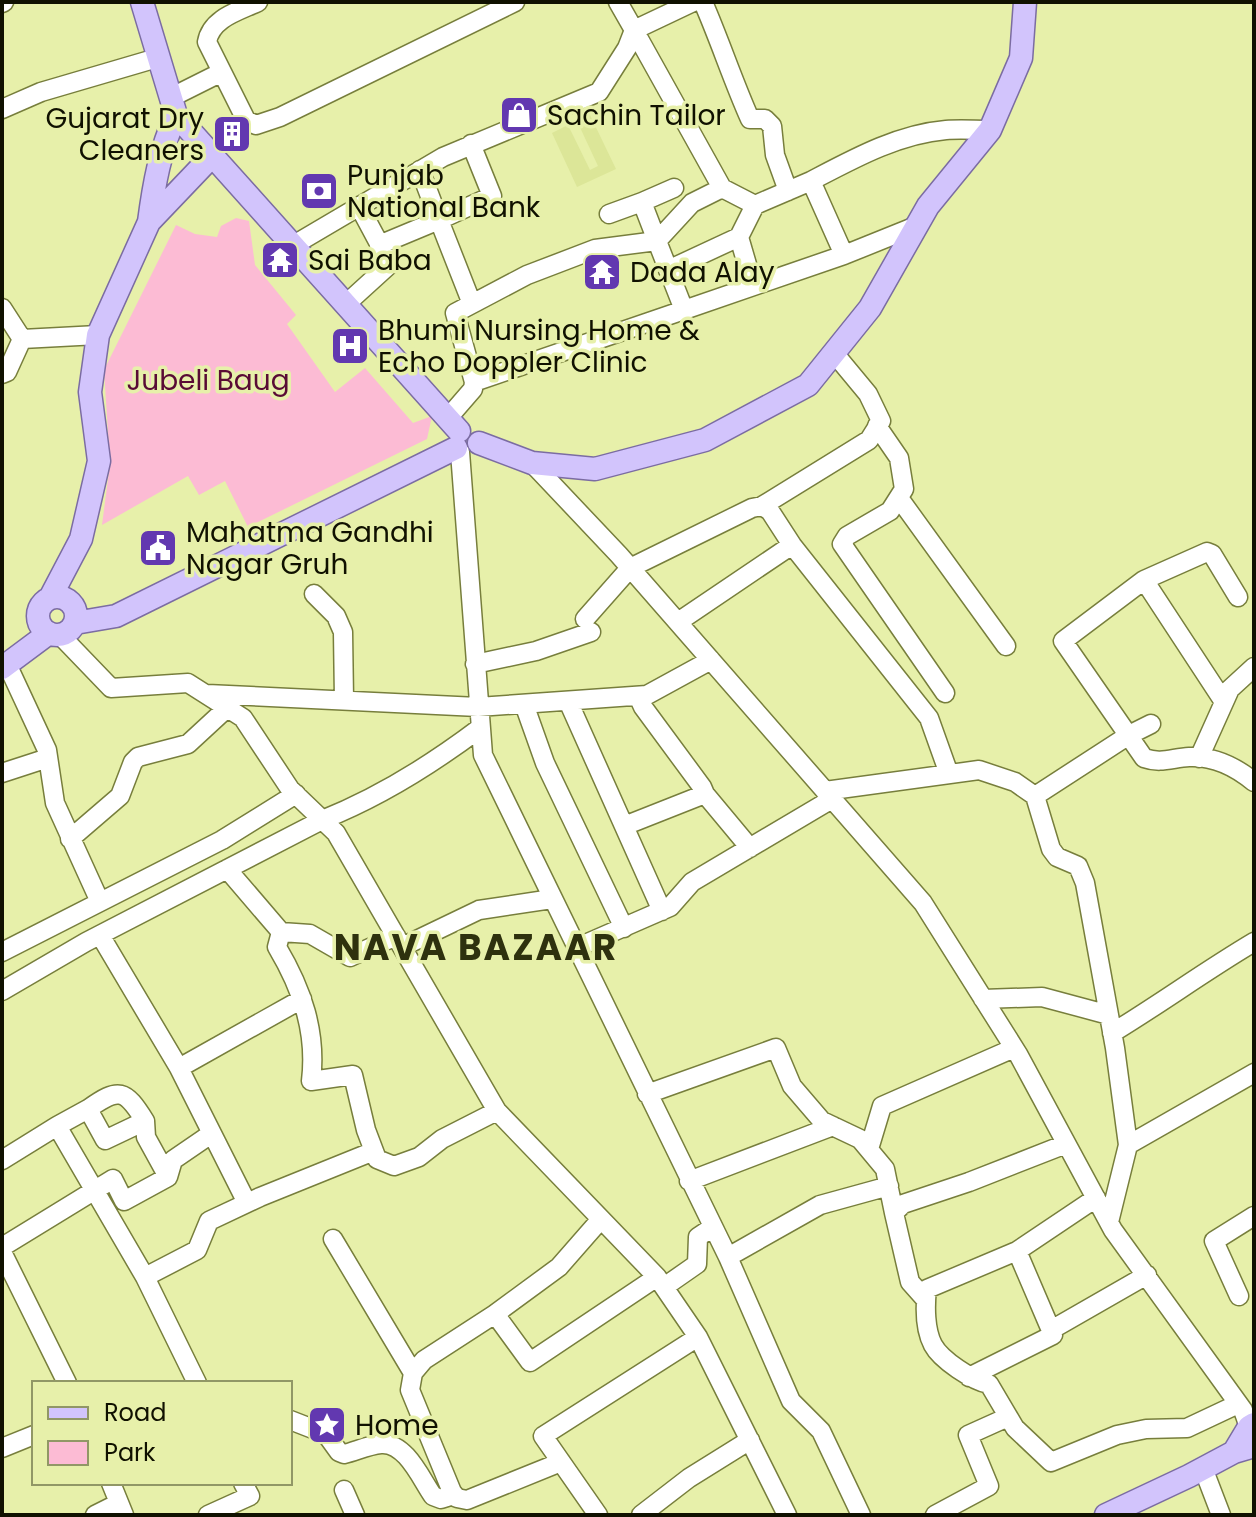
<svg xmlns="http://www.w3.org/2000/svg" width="1256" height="1517" viewBox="0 0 1256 1517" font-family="Poppins,sans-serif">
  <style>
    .built { fill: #dce698 }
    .green { fill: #fcbbd4 }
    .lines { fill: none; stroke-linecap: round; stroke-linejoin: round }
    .minor-casing { stroke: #777e3c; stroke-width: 21 }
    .major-casing { stroke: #7b6ca2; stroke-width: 25 }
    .minor { stroke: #fff; stroke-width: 18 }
    .major { stroke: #d2c4fc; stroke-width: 22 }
    .labels { text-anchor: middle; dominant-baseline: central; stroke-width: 7; stroke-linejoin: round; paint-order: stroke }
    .poi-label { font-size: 28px; fill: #101100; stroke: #e7f0aa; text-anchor: start }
    .park-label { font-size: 28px; fill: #590b35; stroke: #e7f0aa }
    .district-label { font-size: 36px; font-weight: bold; letter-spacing: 2px; fill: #2e310e; stroke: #e7f0aa }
  </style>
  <rect width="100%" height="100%" fill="#e7f0aa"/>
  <path class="built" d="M590 115 616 169 577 187 552 133 568 125 590 170 598 166 577 121Z"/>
  <path class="green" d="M236 218 249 221 255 265 296 315 287 324 335 392 365 368 413 423 432 416 427 439 248 527 225 481 199 495 188 476 102 525 110 464 104 370 176 225 195 234 217 237 221 226Z"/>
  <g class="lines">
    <g class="minor-casing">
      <path id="minor" d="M258 2C239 11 211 18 207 42L246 120 256 125 280 117 515 2
        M618 2 634 30 693 2
        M703 2C720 41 733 81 750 119H765L772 126 775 155 788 191
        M2 3 4 2
        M634 30 722 188
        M170 98 222 72
        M2 109 41 92 157 58
        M471 144 492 196 439 220 472 304
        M811 181C853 159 898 134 946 130 960 129 976 130 990 130
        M674 188 642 202 657 241 692 203 722 188 755 205 739 237
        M755 205 811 181 844 255
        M609 214 642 202
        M379 245 439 220 420 170
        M292 246 443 157 599 92 627 48 634 30
        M668 270 739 237 753 285
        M346 304 390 264 359 206
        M2 308 22 339 98 335
        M2 374 7 372 22 339
        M474 382 455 313 527 275 595 249 657 241 684 310 844 255 916 226
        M447 419 473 389 474 382 684 310
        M877 426 899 458 904 489 890 511 847 536 842 544 945 693
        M460 452 483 755 728 1257 791 1401 821 1431 861 1515
        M532 463 619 555 923 903 1018 1054 1113 1230 1243 1410 1249 1427 1254 1433
        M899 498 1006 646
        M762 506 869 440 881 421 868 394 834 353
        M1144 580 1207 552 1212 554 1238 597
        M314 594 336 616 343 632 344 700
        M585 619 630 568 752 508 762 506 770 511 792 545
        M678 622 792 545 929 718 949 774
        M60 635 111 688 188 683 243 718 290 789 336 833 497 1111 657 1277 698 1337 787 1515
        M7 664 47 750 55 803 100 902
        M475 664 536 651 591 632
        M207 694 478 707 647 695 711 660
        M638 696 643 707 702 787 705 794 750 848
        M568 701 662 911
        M1224 702 1144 580 1063 641 1144 758C1161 764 1172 758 1189 757 1213 756 1236 767 1254 782
        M524 704 545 763 624 928
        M1199 758 1230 689 1254 667
        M2 773 48 758
        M825 791 979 770 1015 782 1035 796 1051 849 1057 857 1078 866 1085 883 1115 1048 1128 1145 1109 1222
        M1035 796 1129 735 1151 724
        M624 826 705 794
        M70 839 120 796 133 762 138 757 188 744 227 708
        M227 869 281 932 310 934 350 957 396 936
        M281 932 277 947C302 989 317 1032 311 1081L353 1075 366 1130 377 1159 394 1166 419 1157 442 1139 497 1111
        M100 935 179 1068 302 999
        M402 947 479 910 552 899
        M576 948 670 907 692 882 832 799
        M2 952 222 840 296 794
        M2 991 86 942 322 820C380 797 431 765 480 728
        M983 999 1042 997 1109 1015
        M1112 1033C1160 1004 1205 971 1254 942
        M179 1068 247 1203
        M647 1094 776 1048 792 1086 822 1121 860 1139 885 1169 894 1213
        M88 1109C119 1087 125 1089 145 1121
        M57 1126 88 1109 105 1140 145 1121 146 1137 168 1177 173 1160 211 1134
        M1128 1145 1254 1073
        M869 1149 882 1106 1014 1048
        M2 1160 57 1126 145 1277 197 1250 209 1221 260 1197 374 1151
        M689 1181 833 1126
        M1096 1198 1017 1251 927 1289C925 1306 925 1330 933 1345 941 1360 973 1381 989 1384L1015 1428 1051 1462 1117 1435 1146 1429 1187 1428 1238 1404
        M601 1219 559 1267 495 1314 530 1362 657 1277
        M333 1239 413 1373
        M2 1247 113 1179 124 1201 168 1177
        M2 1252 67 1383
        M728 1257 820 1205 889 1186
        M145 1277 197 1383
        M664 1287 697 1264 698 1237 713 1227
        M1239 1296 1214 1241 1254 1216
        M926 1300 910 1282 894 1213 903 1204 969 1182 1066 1144
        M495 1314 424 1360 413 1373 410 1390 452 1492 457 1498 467 1500 561 1462
        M1051 1330 1147 1275
        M969 1377 1053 1335 1017 1251
        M290 1420 326 1434 339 1452 344 1454C356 1451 369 1445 381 1444 406 1442 421 1479 433 1496L441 1499 454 1495
        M2 1448 34 1435
        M1203 1468 1221 1515
        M111 1483 124 1515
        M344 1490 355 1515
        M95 1515 119 1503
        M208 1515 250 1496 243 1483
        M598 1515 543 1436 698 1337
        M641 1515 689 1478 750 1440
        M935 1515 989 1486 968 1435 1008 1417"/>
    </g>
    <g class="major-casing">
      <path id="major" d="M142 2 176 115 459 431
        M149 222C154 184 160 150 176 115
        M479 443 532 463 595 469 705 440 808 385 870 308 928 206 990 130 1021 58 1025 2
        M38 616a19 19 0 1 1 38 0a19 19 0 1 1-38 0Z
        M50 598 81 539 99 461 90 392 98 335 149 222 211 157
        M75 623 116 616 456 448
        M2 668 49 633
        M1234 1452 1249 1427 1254 1424
        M1106 1515 1189 1476 1234 1452 1254 1446"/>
    </g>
    <use href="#minor" class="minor"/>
    <use href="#major" class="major"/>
  </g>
  <defs>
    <g id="shop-square" transform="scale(2)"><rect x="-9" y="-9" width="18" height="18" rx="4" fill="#6238b0" stroke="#e7f0aa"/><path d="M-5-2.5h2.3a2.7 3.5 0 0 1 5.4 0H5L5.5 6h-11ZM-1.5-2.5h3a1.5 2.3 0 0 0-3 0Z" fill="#fff"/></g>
    <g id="building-square" transform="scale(2)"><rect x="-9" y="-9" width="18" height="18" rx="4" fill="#6238b0" stroke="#e7f0aa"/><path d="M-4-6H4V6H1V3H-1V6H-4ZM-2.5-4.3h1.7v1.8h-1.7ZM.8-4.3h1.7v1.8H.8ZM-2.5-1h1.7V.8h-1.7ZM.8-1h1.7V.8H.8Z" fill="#fff"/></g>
    <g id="bank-square" transform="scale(2)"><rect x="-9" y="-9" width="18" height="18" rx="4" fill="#6238b0" stroke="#e7f0aa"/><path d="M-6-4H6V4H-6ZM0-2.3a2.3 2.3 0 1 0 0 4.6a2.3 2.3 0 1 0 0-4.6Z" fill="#fff"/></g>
    <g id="temple-square" transform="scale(2)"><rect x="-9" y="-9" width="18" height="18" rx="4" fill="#6238b0" stroke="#e7f0aa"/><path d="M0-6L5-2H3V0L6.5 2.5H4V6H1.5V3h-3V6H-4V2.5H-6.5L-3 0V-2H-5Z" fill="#fff"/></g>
    <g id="hospital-square" transform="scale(2)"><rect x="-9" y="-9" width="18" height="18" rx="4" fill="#6238b0" stroke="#e7f0aa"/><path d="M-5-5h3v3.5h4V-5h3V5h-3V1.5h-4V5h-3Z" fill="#fff"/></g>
    <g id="civic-square" transform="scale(2)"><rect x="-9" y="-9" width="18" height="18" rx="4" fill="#6238b0" stroke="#e7f0aa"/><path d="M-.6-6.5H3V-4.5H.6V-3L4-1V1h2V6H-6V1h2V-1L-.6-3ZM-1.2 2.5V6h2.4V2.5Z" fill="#fff"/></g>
    <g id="sight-square" transform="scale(2)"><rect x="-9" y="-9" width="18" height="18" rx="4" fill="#6238b0" stroke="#e7f0aa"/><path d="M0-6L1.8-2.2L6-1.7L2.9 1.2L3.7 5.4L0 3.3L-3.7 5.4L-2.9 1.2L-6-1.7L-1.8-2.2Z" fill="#fff"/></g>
  </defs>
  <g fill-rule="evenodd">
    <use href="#shop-square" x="519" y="115"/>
    <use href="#building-square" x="232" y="134"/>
    <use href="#bank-square" x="319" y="191"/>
    <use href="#temple-square" x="280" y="260"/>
    <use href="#temple-square" x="602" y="272"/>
    <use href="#hospital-square" x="350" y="346"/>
    <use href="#civic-square" x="158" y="548"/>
    <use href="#sight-square" x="327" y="1425"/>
  </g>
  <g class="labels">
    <g class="poi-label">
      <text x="547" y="115">Sachin Tailor</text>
      <text x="204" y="118" text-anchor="end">Gujarat Dry<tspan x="204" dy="32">Cleaners</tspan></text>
      <text x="347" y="175">Punjab<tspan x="347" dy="32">National Bank</tspan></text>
      <text x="308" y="260">Sai Baba</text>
      <text x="630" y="272">Dada Alay</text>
      <text x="378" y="330">Bhumi Nursing Home &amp;<tspan x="378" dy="32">Echo Doppler Clinic</tspan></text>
      <text x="186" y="532">Mahatma Gandhi<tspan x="186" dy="32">Nagar Gruh</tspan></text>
      <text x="355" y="1425">Home</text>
    </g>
    <g class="park-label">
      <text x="208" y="380">Jubeli Baug</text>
    </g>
    <g class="district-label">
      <text x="476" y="947">NAVA BAZAAR</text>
    </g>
  </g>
  <rect width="1256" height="1517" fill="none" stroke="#101100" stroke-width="8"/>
  <rect x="32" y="1381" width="260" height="104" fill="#e7f0aa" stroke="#919766" stroke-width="2"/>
  <rect x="48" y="1407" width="40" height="12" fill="#d2c4fc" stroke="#919766" stroke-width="2"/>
  <text x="104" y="1421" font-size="24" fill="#101100">Road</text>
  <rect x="48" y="1441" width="40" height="24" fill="#fcbbd4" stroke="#919766" stroke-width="2"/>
  <text x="104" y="1461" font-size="24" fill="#101100">Park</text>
</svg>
